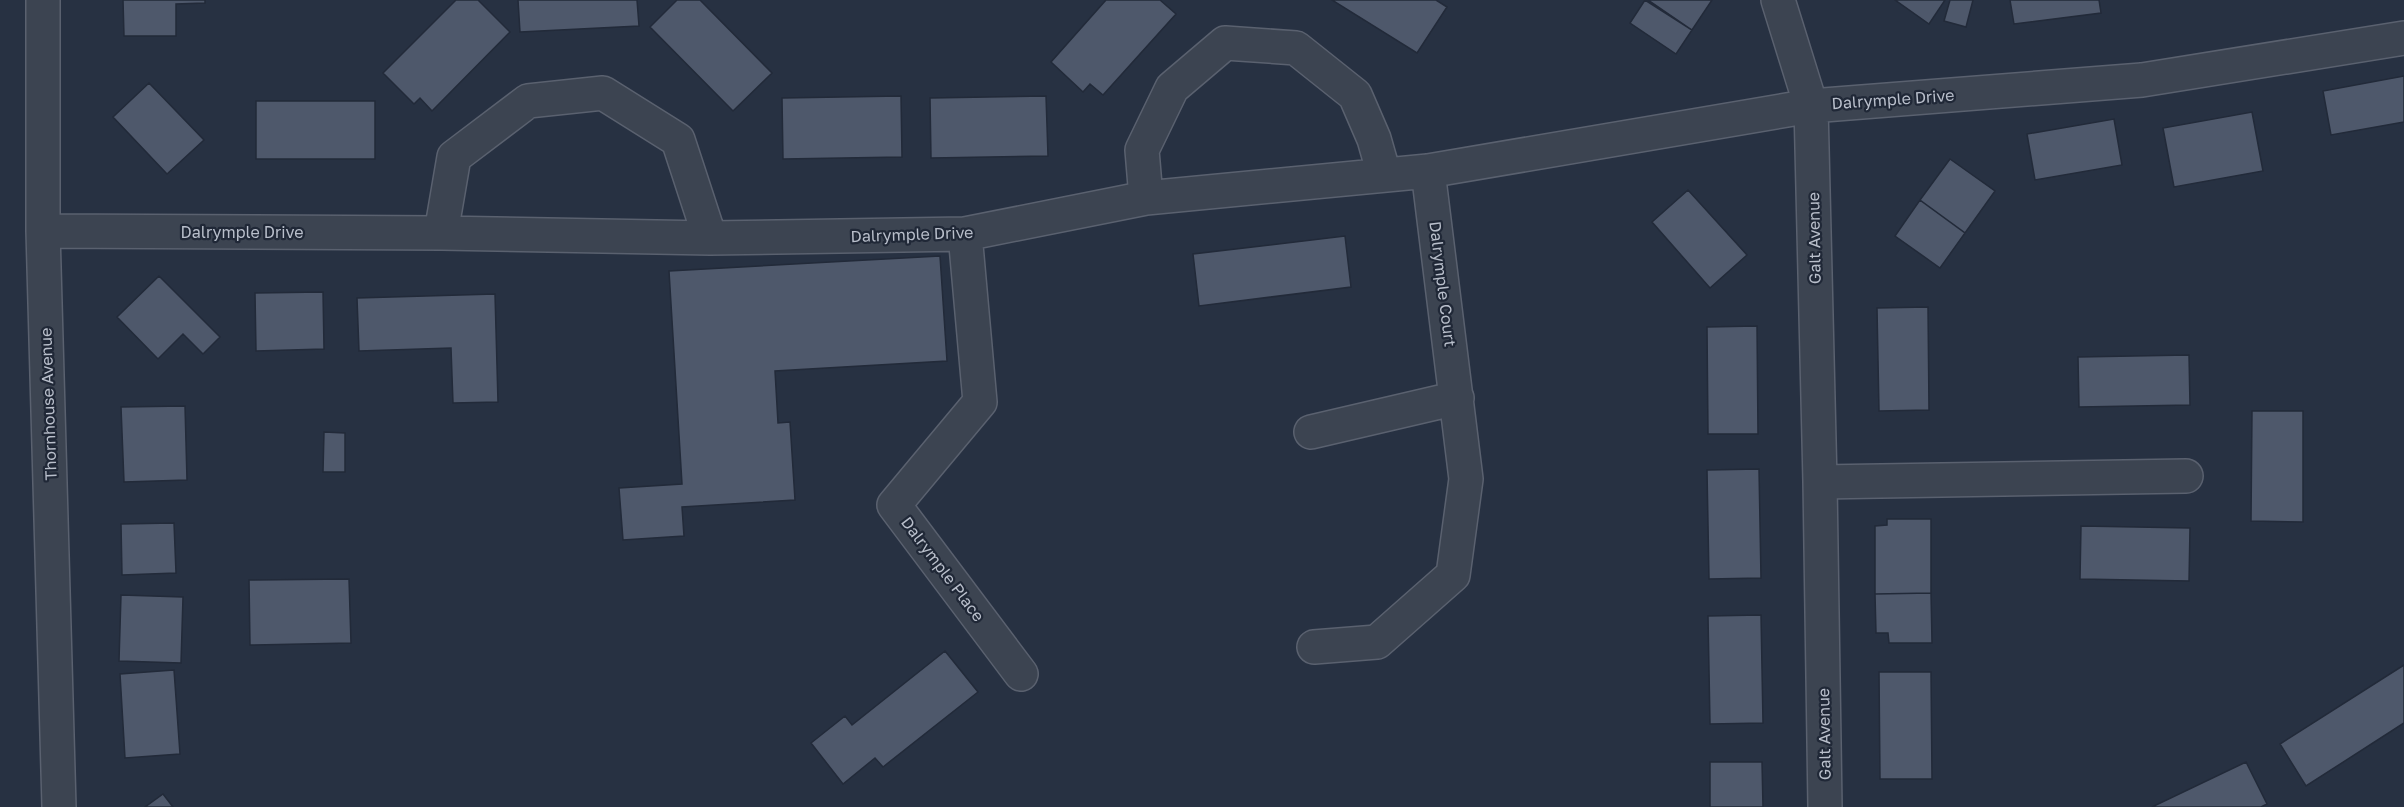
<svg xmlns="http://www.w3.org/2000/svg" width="2404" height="807" viewBox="0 0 2404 807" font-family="'Golos Text',sans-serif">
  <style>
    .building { fill: #4e586b; stroke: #222a39; stroke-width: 1.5 }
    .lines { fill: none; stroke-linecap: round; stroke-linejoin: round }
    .minor-casing { stroke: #5a616f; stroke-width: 36 }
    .minor { stroke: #3c4451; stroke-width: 33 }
    .labels { text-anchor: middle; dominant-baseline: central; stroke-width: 4.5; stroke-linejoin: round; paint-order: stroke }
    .street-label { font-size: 16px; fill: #b9bfcb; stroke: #202837 }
  </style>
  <rect width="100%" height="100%" fill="#273142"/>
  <path class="building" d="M123 0H205V3L176 4V36H124Z
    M456 0H478L510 32 432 111 420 98 414 104 383 73Z
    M518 0H637L639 26 520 32Z
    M677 0H700L772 73 733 111 650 27Z
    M1106 0H1160L1176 14 1103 95 1090 84 1083 92 1051 62Z
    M1332 0H1436L1447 7 1417 53Z
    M1645 0 1692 30 1676 54 1630 23Z
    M1648 0H1712L1692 30Z
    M1895 0H1945L1929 24Z
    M1950 0H1973L1966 27 1944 21Z
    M2010 0H2099L2101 13 2014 24Z
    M2404 76V122L2331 135 2323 91Z
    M149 83 204 140 167 174 113 117Z
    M901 96 902 157 783 159 782 98Z
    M1046 96 1048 156 931 158 930 98Z
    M256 101H375V159H256Z
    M2252 112 2263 171 2174 187 2163 128Z
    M2114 119 2122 165 2035 180 2027 134Z
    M1950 159 1995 191 1965 233 1920 200Z
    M1688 190 1747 255 1710 288 1652 222Z
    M1920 200 1965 233 1940 268 1895 236Z
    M1345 236 1351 287 1199 306 1193 254Z
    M940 256 947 361 775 371 778 423 790 422 795 500 682 507 684 536 623 540 619 488 682 484 669 271Z
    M159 276 220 337 203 354 183 334 158 359 117 317Z
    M323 292 324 349 256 351 255 293Z
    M495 294 498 402 453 403 451 348 359 351 357 298Z
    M1928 307 1929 410 1879 411 1877 308Z
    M1757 326 1758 434H1708L1707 327Z
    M2189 355 2190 405 2079 407 2078 357Z
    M185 406 187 480 124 482 121 407Z
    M2252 411H2303V522L2251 521Z
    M324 432 345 433V472H323Z
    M1759 469 1761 578 1709 579 1707 470Z
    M1887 519H1931V593L1875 594V526L1887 525Z
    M174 523 176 573 122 575 121 524Z
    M2081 526 2190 528 2189 581 2080 579Z
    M349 579 351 643 250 645 249 580Z
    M1931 593 1932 643H1889L1888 633H1876L1875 594Z
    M121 595 183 597 181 663 119 661Z
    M1761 615 1763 723 1710 724 1708 616Z
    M945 651 978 692 883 767 875 758 843 784 811 743 845 716 852 725Z
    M2404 665V723L2306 786 2280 744Z
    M174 670 180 754 125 758 120 674Z
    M1879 672H1931L1932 779H1880Z
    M1710 762H1762L1763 807H1710Z
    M2246 762 2267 804 2261 807H2152Z
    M163 794 173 807H145Z"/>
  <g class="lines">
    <g class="minor-casing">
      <path id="minor" d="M43 0V231L59 807
        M1778 0 1811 106 1820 482 1825 807
        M1146 198 1142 150 1172 88 1225 43 1296 48 1355 95 1374 139 1384 174
        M43 231 441 233 710 238 965 234 1146 198 1428 171 1811 106 2142 80 2404 38
        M441 233 454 157 528 101 603 93 678 140 710 238
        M965 234 980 402 894 505 1021 674
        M1311 432 1457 398
        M1820 482 2186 476
        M1314 647 1377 642 1453 575 1466 479 1428 171"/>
    </g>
    <use href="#minor" class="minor"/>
  </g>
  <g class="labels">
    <g class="street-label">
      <text transform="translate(1893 99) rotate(-4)">Dalrymple Drive</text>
      <text x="242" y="232">Dalrymple Drive</text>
      <text transform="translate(912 234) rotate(-2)">Dalrymple Drive</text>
      <text transform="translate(1814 238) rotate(-91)">Galt Avenue</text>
      <text transform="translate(1443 284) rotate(83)">Dalrymple Court</text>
      <text transform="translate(48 404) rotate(-92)">Thornhouse Avenue</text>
      <text transform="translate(943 569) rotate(53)">Dalrymple Place</text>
      <text transform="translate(1824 734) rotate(-91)">Galt Avenue</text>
    </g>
  </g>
</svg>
